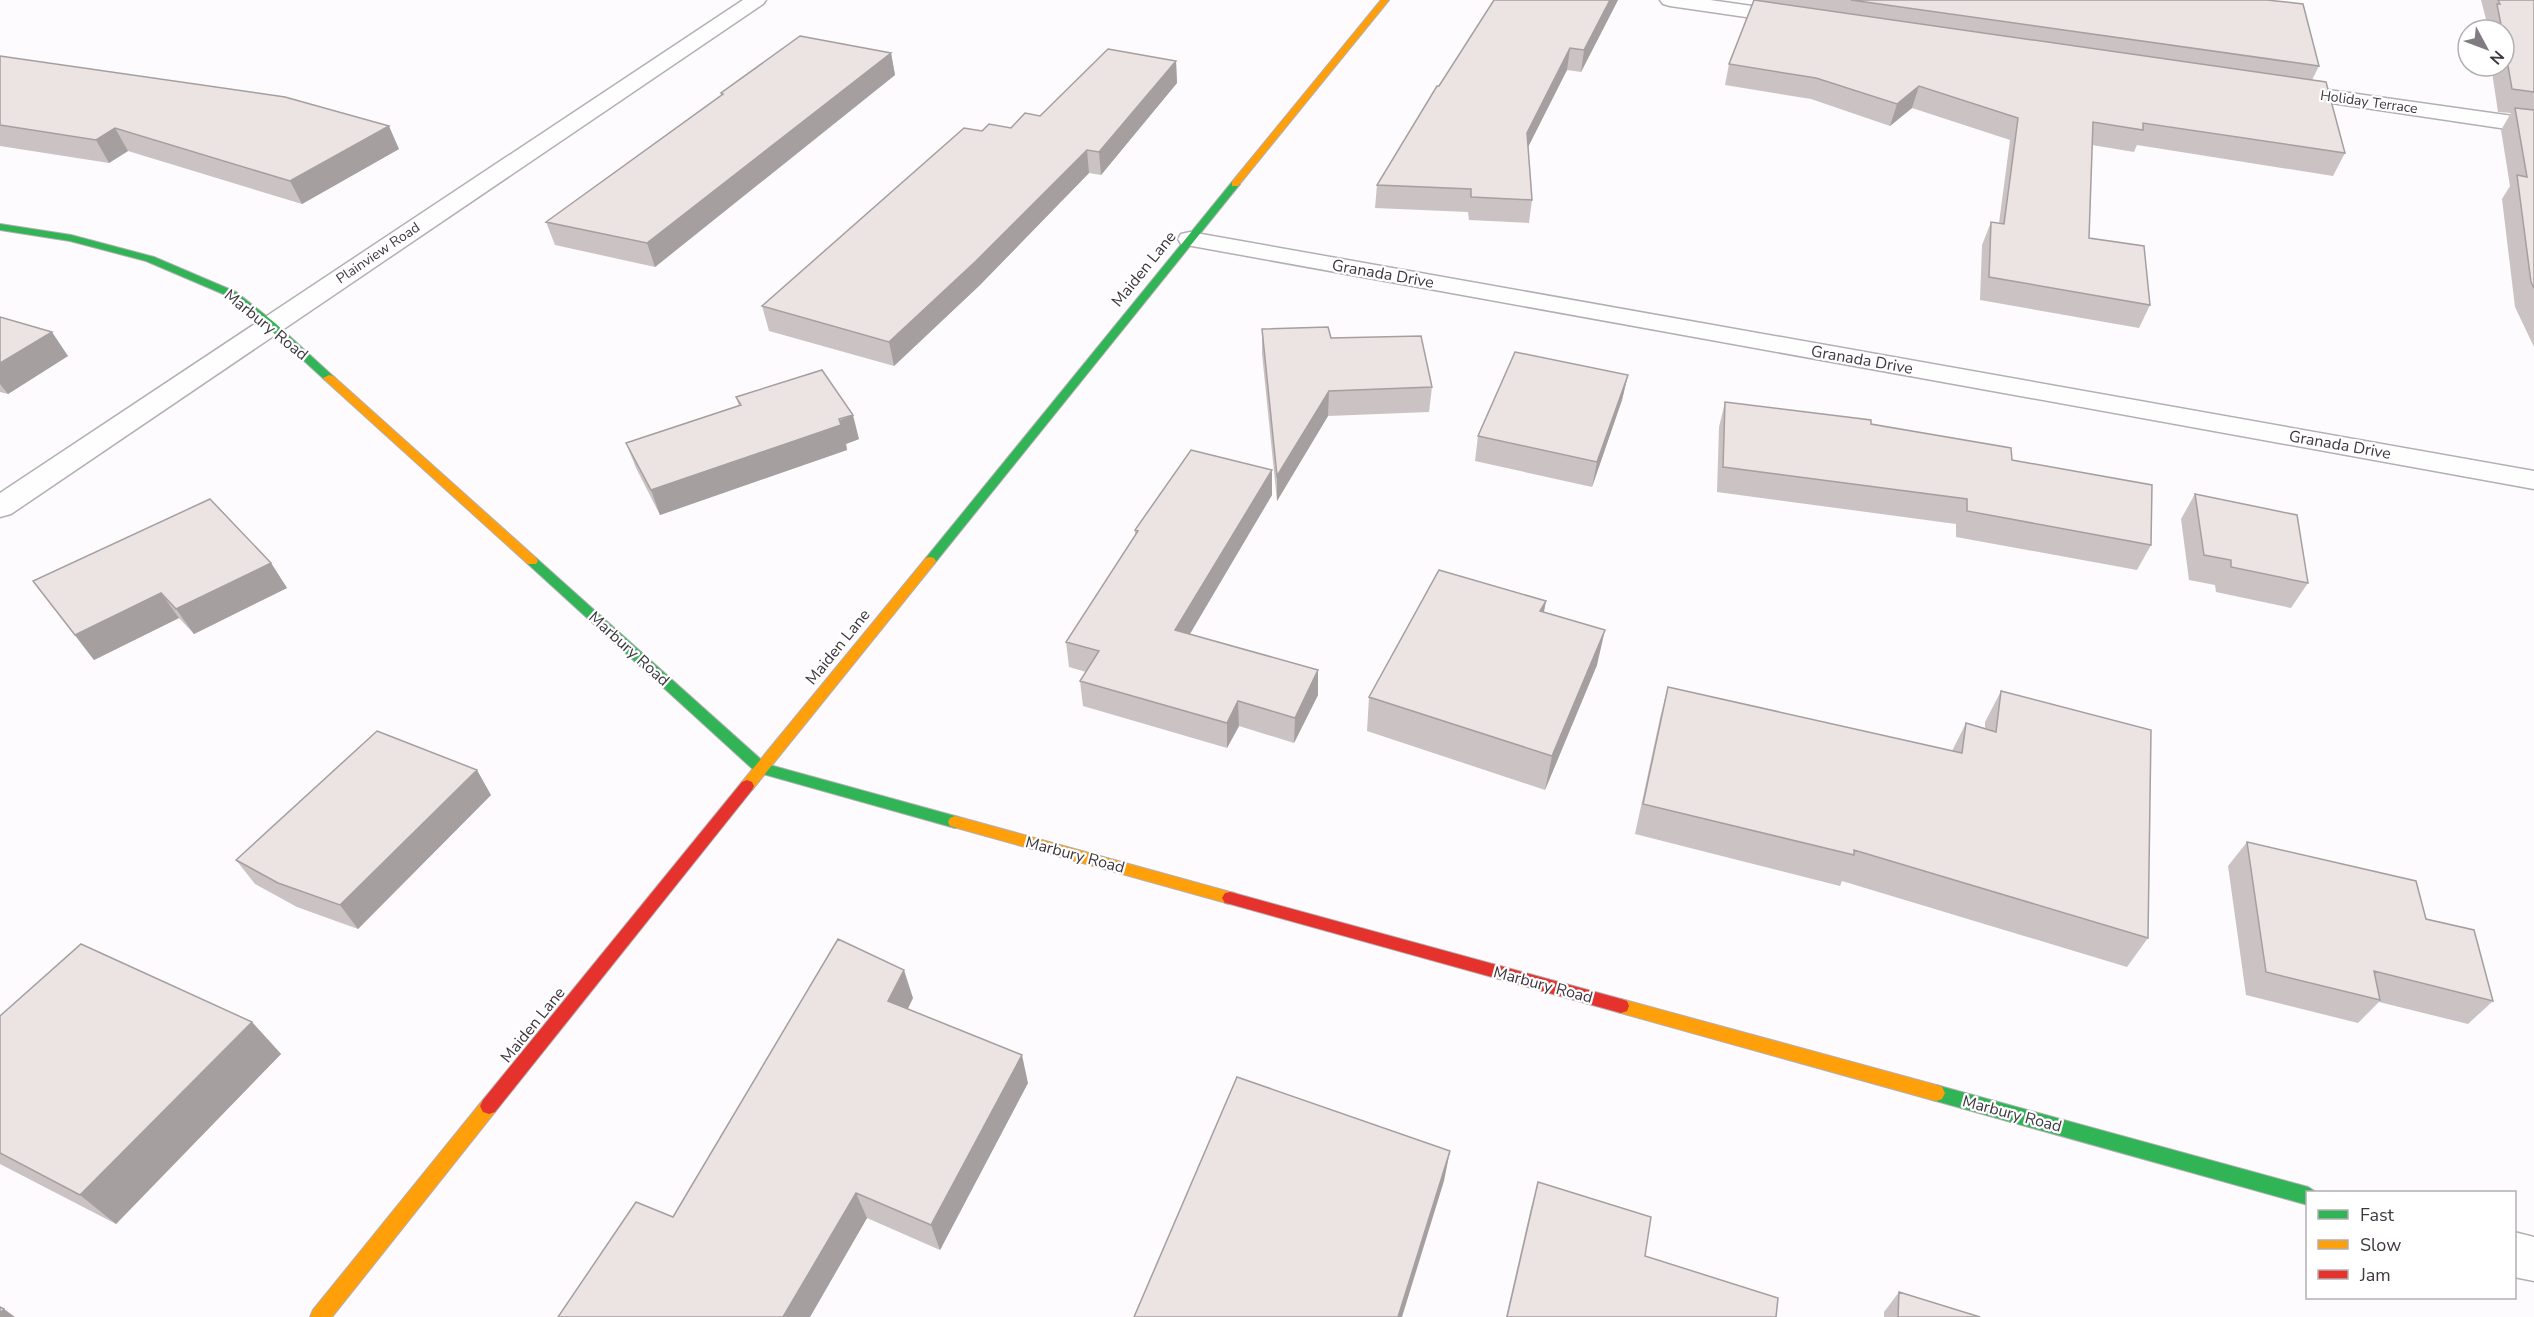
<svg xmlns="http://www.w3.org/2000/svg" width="2534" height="1317" viewBox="0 0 2534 1317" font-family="'Nunito Sans',sans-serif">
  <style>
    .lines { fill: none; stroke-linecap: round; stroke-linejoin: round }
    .street-casing { stroke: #b3afb4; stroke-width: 3 }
    .fast-casing { stroke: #b3afb4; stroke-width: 2 }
    .slow-casing { stroke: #b3afb4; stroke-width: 2 }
    .jam-casing { stroke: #b3afb4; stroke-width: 2 }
    .street { fill: #fffeff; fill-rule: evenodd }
    .fast { fill: #30b455; fill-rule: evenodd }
    .slow { fill: #ff9f0a; fill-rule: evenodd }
    .jam { fill: #e5322d; fill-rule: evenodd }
    .wall { fill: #cbc3c3 }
    .shaded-wall { fill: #a59f9f }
    .building { fill: #ece3e3; stroke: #a59f9f; stroke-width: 1.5 }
    .labels { text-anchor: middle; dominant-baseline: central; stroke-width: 4.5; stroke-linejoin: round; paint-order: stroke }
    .far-street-label { font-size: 14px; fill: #3e3740; stroke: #fff }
    .street-label { font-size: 16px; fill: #3e3740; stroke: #fff }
  </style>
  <rect width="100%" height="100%" fill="#fdfbfe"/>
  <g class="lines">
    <g class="street-casing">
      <path id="street" d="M743 0H766L763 4 11 514 0 517V493Z
        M1660 0H1710L1793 12 1800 14 1803 18 1800 22 1793 24 1670 6 1663 4Z
        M2286 84 2534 119V133L2278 95 2275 90 2278 85Z
        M1190 232 2534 471V489L1181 244 1178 239 1181 234Z
        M2514 1232 2534 1237V1281L2514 1277Z"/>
    </g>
    <g class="fast-casing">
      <path id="fast" d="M1232 182 1240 184 934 564H926L924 561 926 558Z
        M0 224 71 235 154 257 236 292 275 323 335 378 329 381 325 380 267 327 228 296 146 261 70 241 0 230Z
        M532 557 536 558 766 764 955 816 960 818 962 822 960 826 955 828 756 772 528 564 526 561Z
        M1936 1085 2308 1187 2316 1192H2308V1205L1936 1101 1930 1099 1927 1093 1930 1087Z"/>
    </g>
    <g class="slow-casing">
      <path id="slow" d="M1381 0H1389L1238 186H1232V182Z
        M329 375 333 376 536 558 538 561 536 564H528L325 380 323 378Z
        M930 557 934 558 936 561 934 564 752 790H742L740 786 742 782 926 558Z
        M955 816 1230 892 1235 893 1238 898 1235 903 1230 904 950 826 948 822 950 818Z
        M1621 999 1936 1085 1942 1087 1945 1093 1942 1099 1936 1101 1621 1013 1615 1011 1613 1006 1615 1001Z
        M489 1098 495 1100 498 1106 495 1112 332 1317H310L313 1310 483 1100Z"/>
    </g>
    <g class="jam-casing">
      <path id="jam" d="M747 780 752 782 754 786 752 790 495 1112 489 1114 483 1112 480 1106 483 1100 742 782Z
        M1230 892 1621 999 1627 1001 1629 1006 1627 1011 1621 1013 1230 904 1225 903 1222 898 1225 893Z"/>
    </g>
    <use href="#street" class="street"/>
    <use href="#fast" class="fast"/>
    <use href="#slow" class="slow"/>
    <use href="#jam" class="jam"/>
  </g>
  <path class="wall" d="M1618 0 1581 72 1567 70 1528 147 1532 200 1529 223 1469 220 1468 212 1375 208 1377 185 1439 86Z
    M1754 0H2267L2319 66 2312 80 2345 153 2333 176 2137 145 2134 152 2092 145 2089 238 2150 305 2139 328 1980 300 1982 245 1991 222 1999 223 2010 140 1912 108 1890 126 1811 99 1725 85 1729 64Z
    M2481 0H2534V347L2515 307 2502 199 2510 186 2501 130 2511 113 2498 112 2491 66H2504V30H2486L2485 26 2487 23Z
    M891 53 895 75 655 267 555 245 546 222 721 95V93Z
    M0 56 399 149 302 204 128 151 109 163 0 146Z
    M1176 61 1177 83 1101 175 1089 173 980 285 894 366 769 331 762 306 982 131 1011 128Z
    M0 317 68 356 8 394 0 392Z
    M1262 329 1331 338 1432 387 1429 412 1328 416 1277 501 1262 354Z
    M1628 375 1622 400 1592 487 1475 461 1478 436Z
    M736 397 859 439 846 444 847 450 660 515 636 468 626 443 739 406Z
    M1725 402 1871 424 2012 460 2151 545 2137 570 1956 537V524L1717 492 1719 427Z
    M2195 494 2308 583 2291 608 2216 592 2215 585 2189 580 2181 519Z
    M1272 495 1189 634 1318 670V695L1294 743 1239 726 1227 748 1083 706 1080 681 1086 672 1069 667 1066 642 1135 536V530Z
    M271 563 287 588 194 634 179 618 94 660 33 581Z
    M1546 601 1544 612 1597 665 1545 790 1367 731 1369 697Z
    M1668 687 1952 751 1966 723 1985 728V722L2001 691 2148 938 2127 967 1842 881 1840 886 1635 834 1660 718Z
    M491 795 358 929 297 907 255 884 236 860Z
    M2247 842 2426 919 2493 1001 2468 1024 2379 1002 2358 1023 2246 995 2228 866Z
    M913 998 908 1009 1028 1083 940 1250 867 1218 810 1317H558L673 1217Z
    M0 1016 252 1022 281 1054 116 1224 0 1164Z
    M1538 1182 1645 1256 1776 1317H1506L1530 1212Z
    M1899 1292 1980 1317H1884V1312Z"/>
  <path class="shaded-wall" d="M1610 0H1618L1581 72 1584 50Z
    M1570 48 1567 70 1524 155 1527 133Z
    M891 53 895 75 655 267 647 243Z
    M1176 61 1177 83 1101 175 1099 152Z
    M1919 86 1912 108 1890 126 1897 104Z
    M389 126 399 149 302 204 290 181Z
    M115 128 128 151 109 163 96 140Z
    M1087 150 1089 173 980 285 894 366 889 342Z
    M52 332 68 356 8 394 0 384V363Z
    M1628 375 1622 400 1592 487 1597 462Z
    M1329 391 1328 416 1277 501V476Z
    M853 415 859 439 846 444 847 450 660 515 651 490Z
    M1272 470V495L1177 656 1175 630Z
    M271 563 287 588 194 634 176 609Z
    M161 593 179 618 94 660 75 635Z
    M1546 601 1539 635 1540 611Z
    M1605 630 1597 665 1545 790 1552 756Z
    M1318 670V695L1294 743 1295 718Z
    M1238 701 1239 726 1227 748V723Z
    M477 770 491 795 358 929 340 905Z
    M904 970 913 998 897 1029 888 1001Z
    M252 1022 281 1054 116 1224 80 1195Z
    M1022 1055 1028 1083 940 1250 931 1225Z
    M1450 1151 1444 1181 1402 1317H1398Z
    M856 1193 867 1218 810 1317H783Z
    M4 1309 15 1317H0V1313Z"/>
  <path class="building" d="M1494 0H1610L1584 50 1570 48 1527 133 1532 200 1471 197V189L1377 185 1437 86H1439Z
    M1754 0 2326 82 2345 153 2143 123V130L2093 122 2089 238 2144 246 2150 305 1989 277 1991 222 2004 224 2018 118 1919 86 1897 104 1816 78 1729 64Z
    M1851 0H2267L2303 4 2319 66Z
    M2498 0H2534V92L2512 89 2504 43V30H2502L2497 4H2500Z
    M800 36 891 53 647 243 546 222 723 94 721 93Z
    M1108 49 1176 61 1099 152 1087 150 976 261 889 342 762 306 964 128 982 131 989 124 1011 128 1025 113 1040 116Z
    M0 56 285 97 389 126 290 181 115 128 96 140 0 125Z
    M2515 108 2534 110V288L2531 282 2517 175 2527 177Z
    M0 317 52 332 0 363Z
    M1328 327 1331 338 1421 336 1432 387 1329 391 1277 476 1262 329Z
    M1515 352 1628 375 1597 462 1478 436Z
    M822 370 853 415 839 419 841 425 651 490 626 443 741 405 736 397Z
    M1725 402 1871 420V424L2011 448 2012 460 2152 485 2151 545 1967 511V499L1723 467Z
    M1191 450 1272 470 1175 630 1318 670 1295 718 1238 701 1227 723 1080 681 1099 651 1066 642 1138 531 1135 530Z
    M2195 494 2297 515 2308 583 2231 567V560L2204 555Z
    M210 499 271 563 176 609 161 593 75 635 33 581Z
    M1439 570 1546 601 1540 611 1605 630 1552 756 1369 697Z
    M1668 687 1962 753 1966 723 1996 732 2001 691 2151 730 2148 938 1854 850V855L1643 804Z
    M377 731 477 770 340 905 278 883 236 860Z
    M2247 842 2416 881 2426 919 2474 930 2493 1001 2374 971 2380 1000 2266 972Z
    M838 939 904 970 888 1001 1022 1055 931 1225 856 1193 783 1317H558L636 1202 673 1217Z
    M81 944 252 1022 80 1195 0 1153V1016Z
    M1237 1077 1450 1151 1398 1317H1134Z
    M1538 1182 1651 1217 1645 1256 1778 1298 1776 1317H1507Z
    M1899 1292 1980 1317H1898Z
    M0 1307 4 1309 0 1313Z"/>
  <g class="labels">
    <g class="far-street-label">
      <text transform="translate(2369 102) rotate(8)">Holiday Terrace</text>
      <text transform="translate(378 253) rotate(-34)">Plainview Road</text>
    </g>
    <g class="street-label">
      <text transform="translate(1144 269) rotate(-51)">Maiden Lane</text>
      <text transform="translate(1383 274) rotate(10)">Granada Drive</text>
      <text transform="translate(266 325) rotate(39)">Marbury Road</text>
      <text transform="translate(1862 360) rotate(10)">Granada Drive</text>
      <text transform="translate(2340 445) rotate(10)">Granada Drive</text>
      <text transform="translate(838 647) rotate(-51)">Maiden Lane</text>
      <text transform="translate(629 649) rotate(42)">Marbury Road</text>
      <text transform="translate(1075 855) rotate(15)">Marbury Road</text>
      <text transform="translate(1543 985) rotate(15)">Marbury Road</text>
      <text transform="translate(533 1025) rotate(-51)">Maiden Lane</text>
      <text transform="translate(2012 1114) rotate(15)">Marbury Road</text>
    </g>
  </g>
  <rect x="2306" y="1191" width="210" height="108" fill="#ffffff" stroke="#b2afb3" stroke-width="1.5"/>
  <rect x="2318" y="1210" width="30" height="9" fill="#30b455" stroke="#b2afb3" stroke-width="1.5"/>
  <text x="2360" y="1221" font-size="18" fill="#3e3740">Fast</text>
  <rect x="2318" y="1240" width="30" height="9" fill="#ff9f0a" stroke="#b2afb3" stroke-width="1.5"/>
  <text x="2360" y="1251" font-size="18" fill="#3e3740">Slow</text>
  <rect x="2318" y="1270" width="30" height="9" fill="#e5322d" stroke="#b2afb3" stroke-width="1.5"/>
  <text x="2360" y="1281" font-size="18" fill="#3e3740">Jam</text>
  <g transform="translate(2486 48) rotate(131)"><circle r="28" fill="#ffffff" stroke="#b2afb3" stroke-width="1.5"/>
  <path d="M0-4.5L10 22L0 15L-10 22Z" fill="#817c82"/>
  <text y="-9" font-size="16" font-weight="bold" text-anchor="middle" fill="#3e3740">N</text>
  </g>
</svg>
